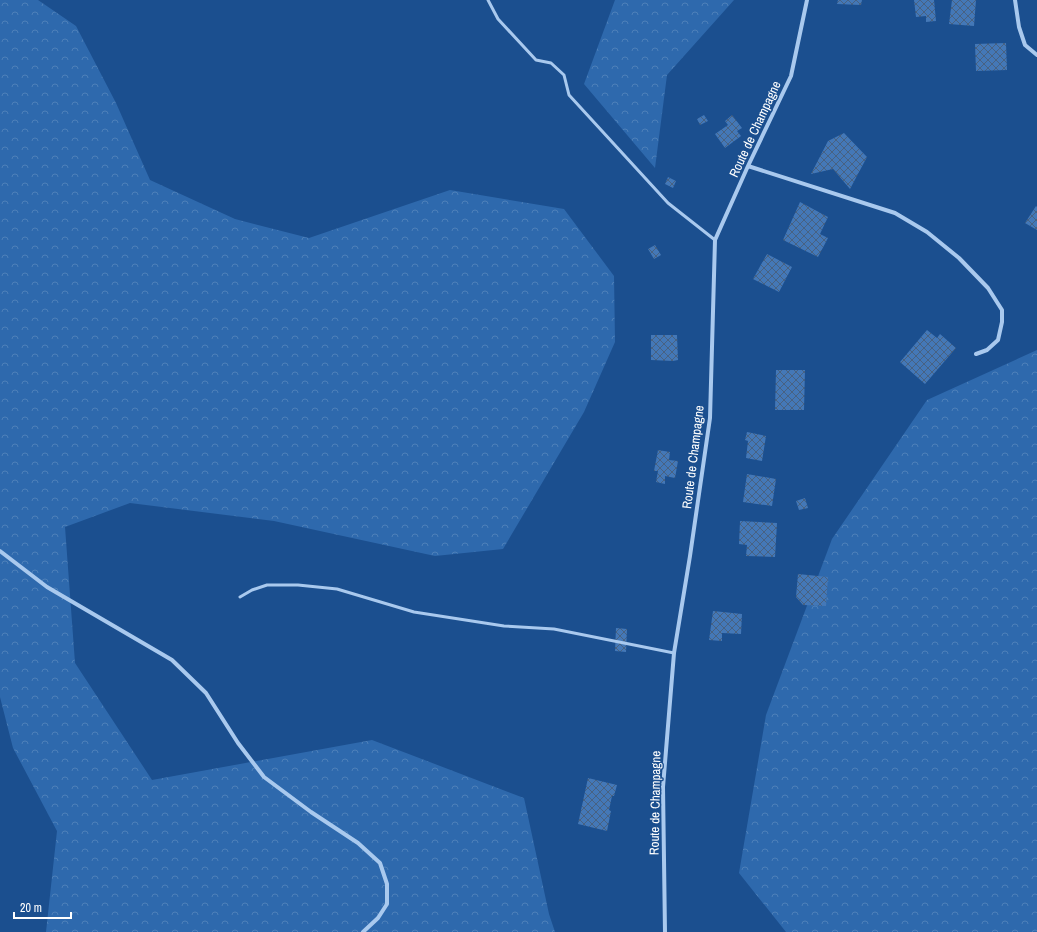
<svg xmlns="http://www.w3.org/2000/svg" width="1037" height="932" viewBox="0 0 1037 932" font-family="'Archivo Narrow',sans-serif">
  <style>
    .forest { fill: url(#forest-crowns) }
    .building { fill: url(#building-cross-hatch) }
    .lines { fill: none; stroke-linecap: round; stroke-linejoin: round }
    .service { stroke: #a9c9ee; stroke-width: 3 }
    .minor { stroke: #a9c9ee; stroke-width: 4 }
    .labels { text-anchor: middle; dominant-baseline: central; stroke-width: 3; stroke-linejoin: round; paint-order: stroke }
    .street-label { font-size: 13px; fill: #fff; stroke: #1b4f8f }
  </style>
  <defs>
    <pattern id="forest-crowns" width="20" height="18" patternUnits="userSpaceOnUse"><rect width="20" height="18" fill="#2e69ad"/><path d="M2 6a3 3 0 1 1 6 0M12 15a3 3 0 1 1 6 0" fill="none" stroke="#4d80b9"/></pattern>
    <pattern id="building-cross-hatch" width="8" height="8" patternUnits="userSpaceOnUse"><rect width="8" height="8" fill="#4478b7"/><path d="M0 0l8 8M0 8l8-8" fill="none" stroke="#486282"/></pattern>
  </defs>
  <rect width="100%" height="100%" fill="#1b4f8f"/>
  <path class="forest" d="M0 0H38L76 26 116 103 150 180 235 219 309 238 450 190 564 209 614 276 615 342 584 412 503 549 435 556 274 521 130 503 65 527 75 663 152 780 372 740 524 798 549 914 555 932H46L57 831 13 748 0 697Z
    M615 0H734L667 75 655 168 584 84Z
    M1037 350V932H786L739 873 766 715 832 539 927 400Z"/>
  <path class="building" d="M838 0H862L861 5 837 4Z
    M914 0H934L936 21 926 22V16L916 17Z
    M952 0H976L974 26 949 24Z
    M1006 43 1007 70 976 71 975 44Z
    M704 115 708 121 700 125 697 119Z
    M732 115 742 128 737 131 741 136 725 148 715 134 728 125 725 121Z
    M844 133 867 157 850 189 833 169 811 174 828 141Z
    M668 177 676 181 673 188 665 184Z
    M800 202 828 217 820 234 828 238 818 257 783 240Z
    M1036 206 1037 207V230L1025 223Z
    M655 245 661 255 654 259 648 249Z
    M767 254 792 267 779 292 753 279Z
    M927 330 937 338 940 334 956 348 925 384 900 362Z
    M651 335H677L678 360 673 361 651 360Z
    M776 370H805L804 410H775Z
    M747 432 766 436 762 461 746 458 748 441 745 440Z
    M658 450 670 452 669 460 678 461 675 478 665 476V484L656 482 658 471H654Z
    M747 474 776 479 772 506 743 502Z
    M805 498 808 508 799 510 796 501Z
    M740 521 777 523 775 557 746 556 747 545 739 544Z
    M798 574 828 577 826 606 803 605 796 597Z
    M713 611 742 614 741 634 722 633V641L709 640Z
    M616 628 627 629 626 652 615 651Z
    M588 778 617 785 614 796H612L609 810 611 811 607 831 578 824Z"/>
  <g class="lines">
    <path class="service" d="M488 0 498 19 536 60 551 63 564 75 569 95 668 203 715 240
      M240 597 252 590 267 585H298L337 589 414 612 504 626 554 629 674 653"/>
    <path class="minor" d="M1015 0 1019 27 1025 45 1037 55
      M748 166 895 213 927 232 959 258 988 288 1002 310V322L998 340 987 350 976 354
      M0 551 47 587 172 660 206 693 238 743 264 777 311 812 358 843 380 863 387 884V904L378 918 363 932
      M665 932 663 787 674 653 690 556 710 418 715 240 748 166 791 76 807 0"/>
  </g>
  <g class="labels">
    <g class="street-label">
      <text transform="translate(755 129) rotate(-65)">Route de Champagne</text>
      <text transform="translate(693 457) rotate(-83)">Route de Champagne</text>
      <text transform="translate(655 803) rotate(-89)">Route de Champagne</text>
    </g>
  </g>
  <path d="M14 912v6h57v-6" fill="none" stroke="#ffffff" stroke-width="2"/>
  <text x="20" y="912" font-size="12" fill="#ffffff" stroke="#1b4f8f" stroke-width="3" paint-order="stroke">20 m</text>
</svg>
